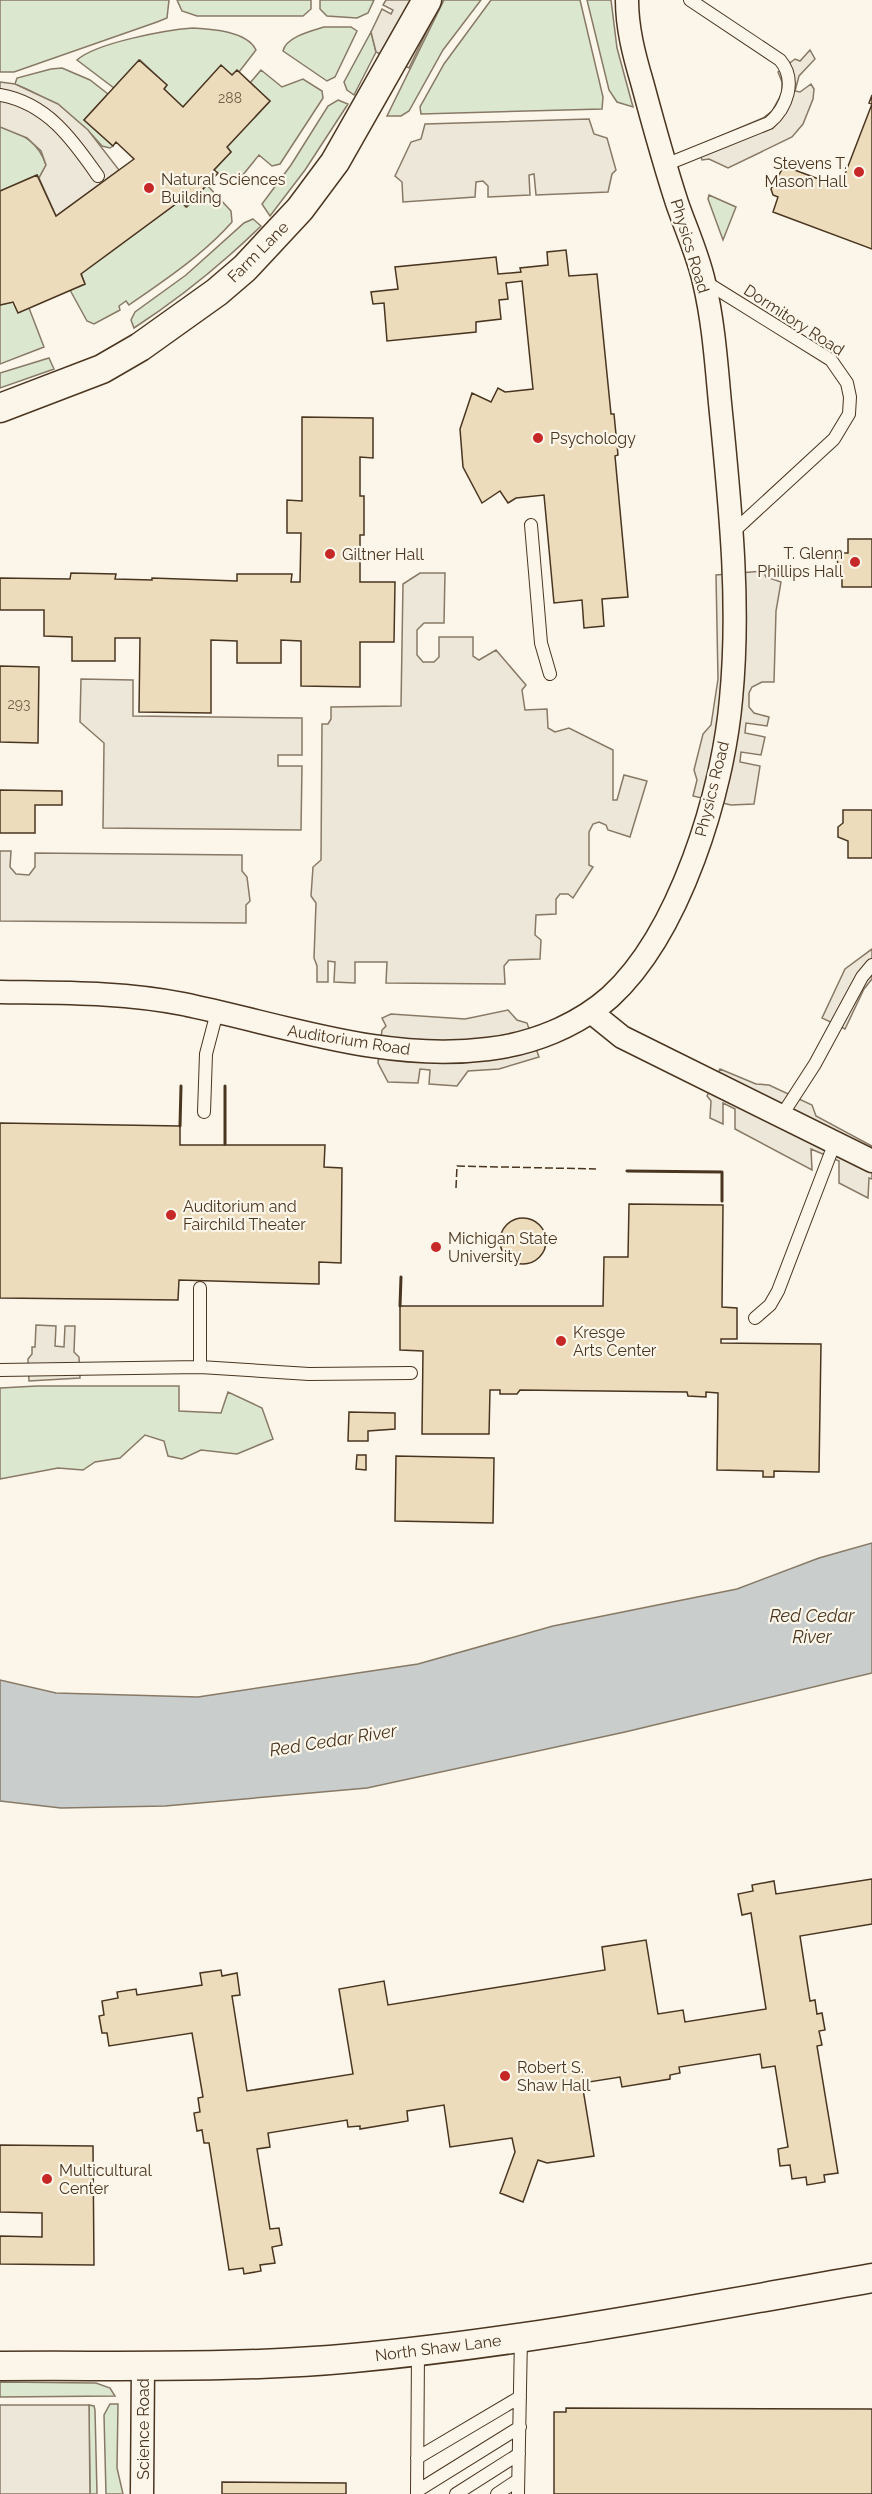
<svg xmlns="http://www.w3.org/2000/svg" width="872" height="2494" viewBox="0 0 872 2494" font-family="Raleway,sans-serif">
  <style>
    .green { fill: #dce7d0; stroke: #887966; stroke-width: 1.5 }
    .parking { fill: #ede7d9; stroke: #887966; stroke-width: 1.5 }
    .water { fill: #c9cecd; stroke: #887966; stroke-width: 1.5 }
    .building { fill: #ecdcbc; stroke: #4a3520; stroke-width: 1.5 }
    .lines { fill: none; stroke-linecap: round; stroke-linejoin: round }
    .service-casing { stroke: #4a3520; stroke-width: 14 }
    .minor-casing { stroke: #4a3520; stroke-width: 25 }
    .tertiary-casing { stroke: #4a3520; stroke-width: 31 }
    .service { stroke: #fbf6e9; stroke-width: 12 }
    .minor { stroke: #fbf6e9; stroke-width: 22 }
    .tertiary { stroke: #fbf6e9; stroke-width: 28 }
    .fence { stroke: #4a3520; stroke-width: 1.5; stroke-dasharray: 8 3; stroke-linecap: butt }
    .wall { stroke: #4a3520; stroke-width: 3 }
    .poi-dot { fill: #c62828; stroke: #fbf6e9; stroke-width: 2 }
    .labels { text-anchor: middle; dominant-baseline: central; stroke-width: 4.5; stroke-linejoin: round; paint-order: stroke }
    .number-label { font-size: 14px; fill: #725f47 }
    .poi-label { font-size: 16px; fill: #4a3520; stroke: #fbf6e9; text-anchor: start }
    .street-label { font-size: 16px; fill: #4a3520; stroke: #fbf6e9 }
    .water-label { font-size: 18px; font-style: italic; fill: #4a3520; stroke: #fbf6e9 }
  </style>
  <rect width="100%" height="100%" fill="#fbf6e9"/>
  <path class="green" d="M0 0H169L167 18 157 22 14 72H0Z
    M177 0H311V9L303 16H197L182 11Z
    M320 0H374L368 13 357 18 327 16 320 9Z
    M444 0H481L443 50 409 111 401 116H387Z
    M491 0H580L603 97 602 109 421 114 420 107 444 64Z
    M587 0H611L617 48 633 107 617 102 609 90Z
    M324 27H351L357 31 335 77 327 81 283 51C286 37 311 31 324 27Z
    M193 28C211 29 247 31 256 50L239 72 237 71 232 75 221 66 183 107 164 89 167 85 140 60 114 88 77 60C96 43 165 30 193 28Z
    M371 32 376 52 354 95 347 90 344 82Z
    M62 68 90 80 108 94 84 120 113 146 110 148 102 146C80 119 47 97 15 84L17 78 51 69Z
    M261 70 282 87 303 79 322 91 323 98 280 164 272 166 259 155 242 176 222 177 214 170 231 152 227 147 270 101 250 83Z
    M338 100 348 104 305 170 270 216 262 204 291 165 328 106Z
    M0 127C22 132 39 143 46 165L39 178 37 175 0 191Z
    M207 185 231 211 232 222C204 254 165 280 129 305L126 301 119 306 120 310 94 324 87 321 70 290 85 284 81 273 180 201 187 207Z
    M709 195 736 207 723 240 708 199Z
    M253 219 261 226C221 265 180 298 134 328L131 320 135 312 186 275 244 223Z
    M13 302 29 308 44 347 0 364V305Z
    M49 358 54 369 0 388V373Z
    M37 1386H179V1411L221 1413 228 1392 262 1408 273 1439 237 1454 201 1450 182 1459 168 1456 164 1441 145 1435 120 1458 95 1462 83 1470 58 1468 0 1479V1388Z
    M0 2382 96 2383 110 2388 115 2396 0 2397Z
    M110 2404H118L117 2468 123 2494H106L104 2415Z
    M89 2405 94 2406 95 2410 97 2494H90Z"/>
  <path class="parking" d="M386 0H442L409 68 376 52 371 32 382 9 391 14 393 10 383 5Z
    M810 50 815 59 799 76 795 91 800 92 811 84 814 89 813 99 803 124 792 137 728 168 709 159 702 160 697 146 763 118 772 111 782 93V82L778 72 795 59 800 61Z
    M0 82 15 84 58 104 88 130 119 170 56 216 39 178 46 165 41 151 27 138 0 127Z
    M589 119 594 134 607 138 616 170 612 174 608 192 536 195 534 174 529 175 530 195 488 197V186L483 181 476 182 475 197 403 202 402 182 395 176 411 142 421 139 425 124Z
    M763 571 766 577 781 582 776 611 774 682H762L752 687 749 693V707L754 713 769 717 767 726 746 723 745 733 765 737 761 755 741 752 740 762 760 766 754 804 731 805 693 796 697 780 694 770 703 734 711 725 718 679 716 575Z
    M420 573H445L444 623H424L417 630V655L423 662H434L439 657V637H473V656L479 660 496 650 526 685 522 690 525 710 547 709 548 728 555 732 569 728 613 750V800H617L624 775 647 781 630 837 608 830 606 825 599 822 593 824 589 832V865L593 867 573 898 568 894H560L556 899V914L536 915 535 935 541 940 540 959 509 960 504 966 505 984 386 983 387 962H355V983L334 982 335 962 328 961V982H317V966L314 958 316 903 311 896 313 867 321 860 322 724H328L331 719V707L401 706 403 584Z
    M81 679 133 680V716L302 718V755H278V766H302L301 830 103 828 104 743 80 722Z
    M0 851H11L10 867 16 874 29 875 35 867V853L242 855V871L247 877 250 901 246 905V923L0 921Z
    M872 949V979L864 989 845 1029 822 1018 845 969Z
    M508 1010 517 1020 527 1023 539 1057 499 1069 468 1071 457 1086 429 1084 430 1070 420 1069 418 1083 388 1082 378 1063 382 1030 386 1026 382 1018 391 1014 465 1019Z
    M720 1069 756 1084 769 1085 812 1105 816 1116 872 1146V1179L869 1178 868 1198 839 1183V1161L811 1149 812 1170 735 1129V1109L723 1103V1124L710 1118 711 1101 707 1096Z
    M36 1325 56 1326 55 1346 64 1347 65 1326H75L74 1352 79 1357 80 1378 29 1381 28 1359 32 1354V1347H35Z
    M0 2405H89L90 2494H0Z"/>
  <path class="water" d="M872 1543V1673L625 1732 367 1788 165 1806 61 1808 0 1801V1680L56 1693 198 1697 418 1664 553 1626 737 1589 819 1558Z"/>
  <path class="building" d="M139 60 167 85 164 89 183 107 221 65 232 75 237 70 270 101 227 147 231 152 214 170 218 173 186 207 180 201 81 274 85 284 18 313 13 302 0 305V191L37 175 56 216 134 159 116 142 113 146 84 120Z
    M872 95V249L773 212 778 197 773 195 771 189 784 166 840 187 872 104 869 103Z
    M566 250 569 276 597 274 611 414H614L618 455 615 456 628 597 602 599 604 626 584 628 582 600 554 603 544 495 516 498 508 503 500 491 482 503 463 467 460 429 472 393 491 402 498 388 505 392 533 389 522 281 506 283 508 299 499 300 501 319 476 322V332L387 341 384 303 373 304 371 292 398 289 395 267 496 257 498 274 521 272 520 268 548 265 547 252Z
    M302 417 373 418V458L360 457V496H364V535H360V582H395L394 642H360V687L301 686V641L281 640V663H237V641L211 640V713L139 712 140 638H115V661H72V637L44 636V610H0V578L70 579 71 573 116 574 115 579 152 580V578L237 581V574H292L291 582H300L301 533H287V500L302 501Z
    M848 539H872V587H842V572L838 566 837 558 842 553H848Z
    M0 666 39 667 38 743 0 742Z
    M0 790 62 791V805H35V833H0Z
    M843 810H872V858H848V841L838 837V827L843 823Z
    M0 1123 180 1126V1145H325L324 1167 342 1168 341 1263 319 1262V1284L179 1280 178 1300 0 1298Z
    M629 1204 723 1205 722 1307 737 1308V1339H721V1343L821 1344 819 1472 774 1471V1477H763V1471L717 1470 718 1393 706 1392V1397L688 1396 687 1392 520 1390 517 1394H500V1390H490L489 1434H422L423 1351 400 1350V1306H603L604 1257H628Z
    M500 1241a23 23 0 1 1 46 0a23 23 0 1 1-46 0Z
    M349 1412 395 1413V1429L368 1431V1441H348Z
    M357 1455H366V1470L356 1469Z
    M396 1456 494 1458 493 1523 395 1521Z
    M872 1879V1924L800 1936 810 2001 815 2000 817 2014 822 2013 825 2030 819 2031 822 2045 817 2046 838 2173 824 2175 825 2182 807 2185 806 2177 792 2179 790 2165 780 2166 778 2149 788 2147 775 2066 762 2068 760 2054 679 2067 680 2073 670 2075V2079L622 2087 620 2077 582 2083 594 2156 547 2163 538 2160 523 2202 500 2193 515 2152 512 2138 450 2147 444 2105 407 2111 408 2121 360 2129V2126L348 2127 347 2120 268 2133 270 2147 257 2149 270 2229 279 2228 282 2245 272 2247 275 2263 260 2265 261 2271 244 2274 243 2268 229 2270 209 2143H204L202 2130 197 2131 194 2113 200 2112 198 2098 203 2097 192 2033 109 2046 107 2033H102L99 2016 104 2015 102 2001 118 1998 117 1992 136 1989 137 1995 202 1985 200 1973 221 1970 222 1976 237 1973 240 1995 232 1996 247 2091 353 2074 339 1989 384 1981 388 2005 605 1970 602 1947 646 1940 658 2014 683 2010 685 2022 766 2009 751 1913 742 1915 738 1894 753 1891 752 1885 774 1881 776 1894Z
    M0 2145 93 2146 94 2265 0 2264V2236L42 2237V2213L0 2212Z
    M566 2408 872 2409V2494H554V2412H566Z
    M222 2482 346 2483V2494H222Z"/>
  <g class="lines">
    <g class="service-casing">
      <path id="service" d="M0 95C47 103 73 140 98 176
        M665 165 769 123C787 108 797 80 780 60L690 0
        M704 281 831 360 847 383 850 397 849 414 834 439 733 532
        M531 525 541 643 550 674
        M204 1112 206 1054 217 1012
        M782 1115 815 1064 862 977 872 965
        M755 1318 770 1305 778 1291 835 1142
        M200 1367V1288
        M0 1370 200 1367 309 1374 411 1373
        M417 2458 520 2397
        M417 2491 520 2427
        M417 2494 418 2351
        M456 2494 519 2454
        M497 2494 518 2480
        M518 2494 521 2337"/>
    </g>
    <g class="minor-casing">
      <path id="minor" d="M0 992C62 993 122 992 183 1004 285 1025 383 1062 488 1049 532 1044 577 1026 610 997 680 933 723 792 731 699 740 607 731 515 722 423 717 377 715 328 704 282 698 255 686 229 677 203 664 163 653 123 642 82 634 55 627 28 627 0
        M591 1012 622 1037 872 1161
        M142 2494 143 2365"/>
    </g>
    <g class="tertiary-casing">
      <path id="tertiary" d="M0 408 102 369 140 347 217 292 245 268 300 209 335 162 427 0
        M0 2366C118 2365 236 2369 353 2358 527 2342 700 2308 872 2278"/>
    </g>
    <use href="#service" class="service"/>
    <use href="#minor" class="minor"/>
    <use href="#tertiary" class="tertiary"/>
    <path class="fence" d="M456 1188 457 1166 596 1169"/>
    <path class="wall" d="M225 1086V1144
      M180 1126 181 1086
      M627 1171 722 1172V1201
      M400 1306 401 1277"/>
  </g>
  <g class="poi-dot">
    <circle cx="859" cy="172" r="6"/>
    <circle cx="149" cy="188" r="6"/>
    <circle cx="538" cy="438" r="6"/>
    <circle cx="330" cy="554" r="6"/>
    <circle cx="855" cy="562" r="6"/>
    <circle cx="171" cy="1215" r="6"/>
    <circle cx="436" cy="1247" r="6"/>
    <circle cx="561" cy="1341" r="6"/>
    <circle cx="505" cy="2076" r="6"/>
    <circle cx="47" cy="2179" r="6"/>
  </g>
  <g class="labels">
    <g class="number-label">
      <text x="230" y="98">288</text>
      <text x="19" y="704">293</text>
    </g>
    <g class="poi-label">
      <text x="847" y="163" text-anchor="end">Stevens T.<tspan x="847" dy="18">Mason Hall</tspan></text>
      <text x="161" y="179">Natural Sciences<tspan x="161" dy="18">Building</tspan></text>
      <text x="550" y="438">Psychology</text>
      <text x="843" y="553" text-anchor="end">T. Glenn<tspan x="843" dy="18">Phillips Hall</tspan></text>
      <text x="342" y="554">Giltner Hall</text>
      <text x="183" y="1206">Auditorium and<tspan x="183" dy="18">Fairchild Theater</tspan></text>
      <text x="448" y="1238">Michigan State<tspan x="448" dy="18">University</tspan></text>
      <text x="573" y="1332">Kresge<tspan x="573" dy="18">Arts Center</tspan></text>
      <text x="517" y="2067">Robert S.<tspan x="517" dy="18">Shaw Hall</tspan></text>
      <text x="59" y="2170">Multicultural<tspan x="59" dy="18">Center</tspan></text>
    </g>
    <g class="street-label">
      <text transform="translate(690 246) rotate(73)">Physics Road</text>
      <text transform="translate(258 252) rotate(-45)">Farm Lane</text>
      <text transform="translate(794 320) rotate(33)">Dormitory Road</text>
      <text transform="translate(712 789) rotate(-76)">Physics Road</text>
      <text transform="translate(349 1040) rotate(9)">Auditorium Road</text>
      <text transform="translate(438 2348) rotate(-7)">North Shaw Lane</text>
      <text transform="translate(143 2429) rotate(-90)">Science Road</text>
    </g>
    <g class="water-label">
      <text x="812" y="1615">Red Cedar<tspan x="812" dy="21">River</tspan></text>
      <text transform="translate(333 1740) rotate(-9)">Red Cedar River</text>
    </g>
  </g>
</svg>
